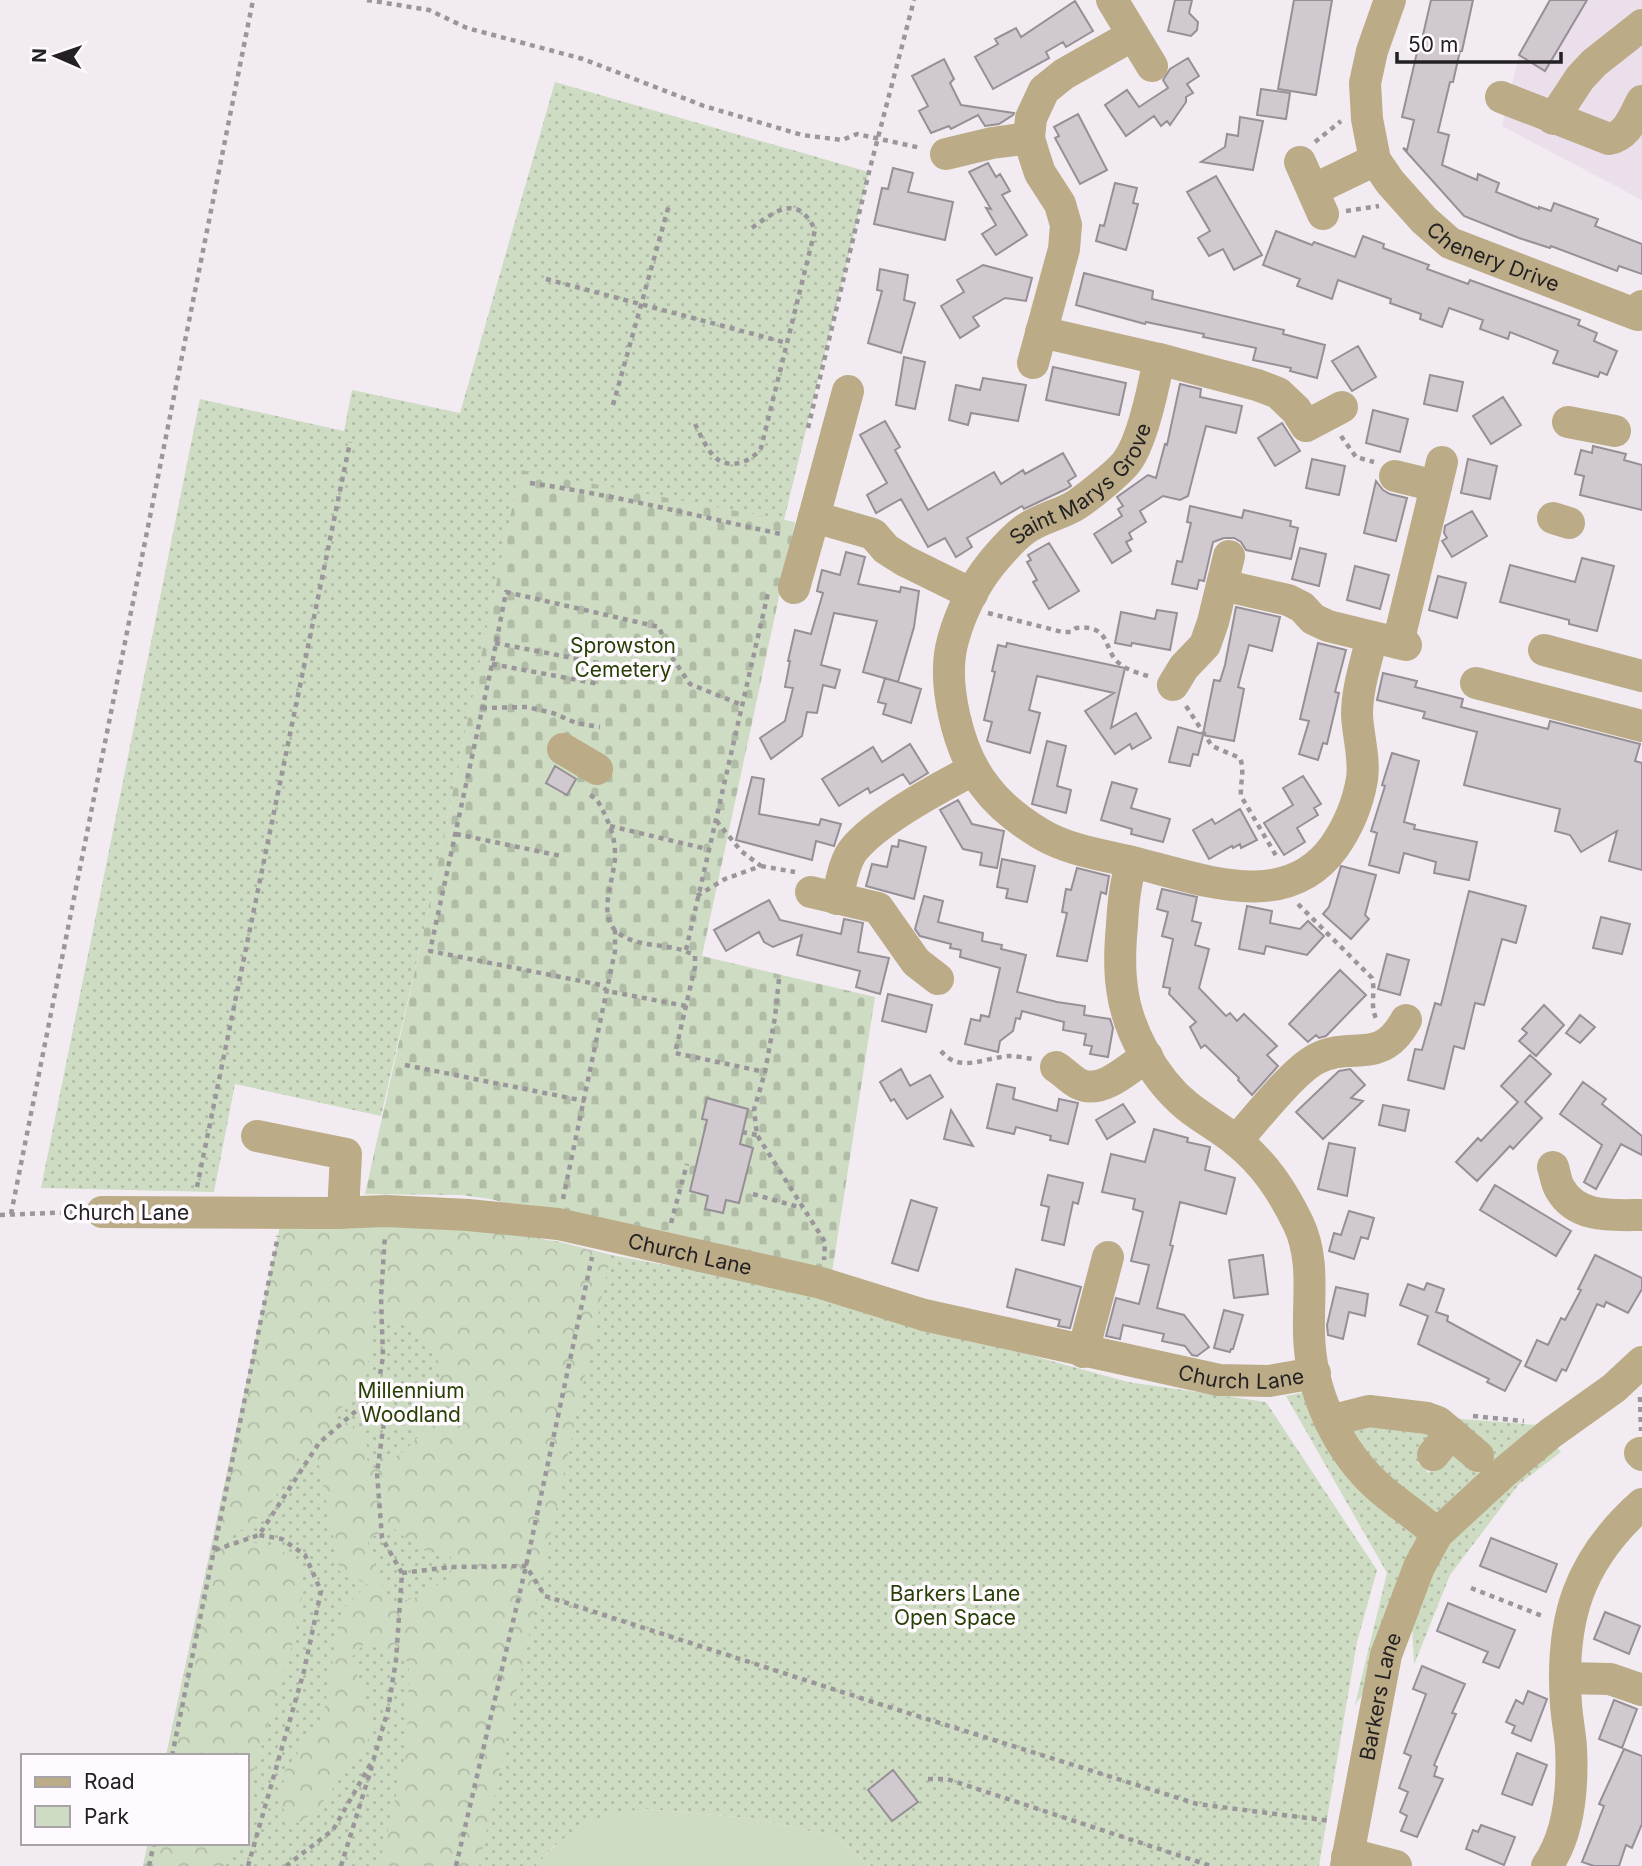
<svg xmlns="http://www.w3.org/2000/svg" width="1642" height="1866" viewBox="0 0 1642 1866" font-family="Inter,sans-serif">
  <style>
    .built { fill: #ebdfeb }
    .green { fill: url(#green-dots) }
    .forest { fill: url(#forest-crowns); fill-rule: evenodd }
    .cemetery { fill: url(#cemetery-stones) }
    .pitch { fill: #cedcc3 }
    .building { fill: #d0c9d0; stroke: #969096; stroke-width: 2 }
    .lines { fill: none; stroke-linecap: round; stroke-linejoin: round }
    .path { stroke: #9a969a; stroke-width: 4.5; stroke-dasharray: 5 5; stroke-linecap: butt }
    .minor { stroke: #bbab87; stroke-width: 32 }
    .labels { text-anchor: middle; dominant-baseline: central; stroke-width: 7; stroke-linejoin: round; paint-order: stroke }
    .street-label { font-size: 21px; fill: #232123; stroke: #fffaff }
    .park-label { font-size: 21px; fill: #274005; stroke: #fffaff }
  </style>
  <defs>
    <pattern id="green-dots" width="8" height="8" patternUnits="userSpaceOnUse" patternTransform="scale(1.75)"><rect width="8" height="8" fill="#cedcc3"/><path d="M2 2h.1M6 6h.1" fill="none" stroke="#b1bca7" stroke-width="1.8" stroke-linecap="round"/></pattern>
    <pattern id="forest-crowns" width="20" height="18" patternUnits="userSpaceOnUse" patternTransform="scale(1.75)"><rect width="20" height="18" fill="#cedcc3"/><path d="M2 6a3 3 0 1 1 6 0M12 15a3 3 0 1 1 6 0" fill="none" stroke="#b1bca7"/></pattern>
    <pattern id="cemetery-stones" width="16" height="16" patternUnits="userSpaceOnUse" patternTransform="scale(1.75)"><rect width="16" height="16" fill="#cedcc3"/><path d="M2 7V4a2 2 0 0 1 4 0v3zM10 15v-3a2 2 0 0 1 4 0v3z" fill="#b1bca7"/></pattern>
  </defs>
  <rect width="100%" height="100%" fill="#f2ecf2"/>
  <path class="built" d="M1550 0H1642V200L1502 126 1519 55Z"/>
  <path class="green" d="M555 82 869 172 784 520 520 471 422 939 381 1116 235 1084 214 1192 41 1188 200 399 344 431 352 390 460 413Z
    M281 1222 556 1241 611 1255 779 1286 1128 1382 1266 1402 1377 1570 1357 1642 1319 1866H871L837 1838 794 1827 750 1818 644 1809 575 1830 552 1848 536 1866H143L148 1843H247V1756H166Z
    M1310 1391 1370 1421 1435 1436 1418 1463 1429 1473 1452 1448 1450 1418 1538 1425 1561 1452 1519 1484 1450 1575 1414 1665 1412 1623 1355 1705 1387 1573 1286 1396Z"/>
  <path class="forest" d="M281 1222 460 1227 521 1234 611 1255 479 1866H377L386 1840 407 1746 409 1662 365 1643 351 1658 371 1713 368 1740 317 1810 299 1823 288 1820 281 1803 285 1771 323 1717 342 1610 368 1584 340 1572 319 1465 299 1456 273 1501 247 1529 227 1533 226 1555 243 1541 273 1546 296 1560 304 1586 294 1639 247 1794V1756H166ZM370 1309C386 1317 420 1329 430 1344 452 1376 435 1423 409 1446 397 1458 383 1464 368 1471L366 1429 330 1421 361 1386 369 1360ZM391 1527 422 1550 451 1556V1577L415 1598 389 1604 367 1540Z
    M148 1843H232L225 1866H143Z"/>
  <path class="cemetery" d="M520 470 795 522 702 956 875 997 831 1279 490 1199 462 1195 365 1194 422 939Z"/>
  <path class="pitch" d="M644 1809 750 1818 794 1827 837 1838 871 1866H536C570 1827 593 1814 644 1809Z"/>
  <path class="building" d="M1175 0H1192L1189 13 1198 22 1197 30 1191 36 1168 31Z
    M1294 0H1332L1316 95 1278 89Z
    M1431 0H1473L1462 51H1460L1453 82H1450L1438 132 1449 135 1442 165 1477 180 1478 174 1499 183 1496 192 1539 209V207L1551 211 1554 203 1598 219 1595 226 1642 244V274L1619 266 1617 271 1551 246 1550 248 1519 238 1464 216 1403 148 1407 150 1414 120 1402 117 1418 48H1420Z
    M1550 0H1587L1545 71 1519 55Z
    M1075 1 1093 31 1066 47 1063 42 1046 52 1049 58 993 89 975 57 998 44 995 39 1016 28 1021 37Z
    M1188 58 1199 76 1187 84 1193 93 1186 97V102L1170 125 1167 121 1161 126 1154 116 1126 136 1105 105 1127 90 1139 107 1168 88 1163 80 1170 69Z
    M944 59 954 79 950 83 961 105 1014 113 1013 115 999 124 985 126 978 115 951 129 949 126 931 133 919 111 928 106 912 76Z
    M1261 89 1290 93 1286 119 1257 115Z
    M1078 114 1107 170 1080 184 1055 138 1059 136 1054 127Z
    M1240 117 1263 121 1253 170 1201 162 1225 147 1227 134 1238 136Z
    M988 163 996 177 1000 174 1010 191 1002 195 1027 235 996 255 982 234 996 225 986 208 991 209 969 172Z
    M893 168 913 173 908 192 953 202 945 240 874 224 882 188 888 189Z
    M1216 176 1262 255 1234 270 1223 249 1209 256 1198 238 1210 231 1187 192Z
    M1115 183 1137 188 1133 203 1138 204 1126 250 1096 241 1100 225 1104 226Z
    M1276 231 1312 245 1314 242 1355 257 1363 236 1384 244 1383 248 1429 265 1427 269 1468 284 1470 280 1580 320 1578 325 1597 333 1594 341 1617 351 1607 375 1600 372 1598 377 1553 363 1558 351 1510 332 1508 339 1480 329 1483 320 1449 308 1442 327 1420 319 1421 314 1390 303 1391 299 1338 280 1332 299 1297 286 1300 279 1263 265Z
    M983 265 1032 278 1026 301 1005 298 973 317 979 326 960 338 941 306 964 292 957 280Z
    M880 269 908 275 904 300 915 303 901 353 868 343 882 291 877 290Z
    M1084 273 1153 291 1152 299 1284 330 1283 334 1325 345 1317 378 1290 371 1291 368 1253 360 1256 348 1203 337 1204 334 1146 322 1145 324 1076 305Z
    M1358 346 1376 377 1352 391 1332 361Z
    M904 357 925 362 915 409 896 405Z
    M1053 367 1126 383 1119 415 1046 400Z
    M1430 375 1463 382 1457 411 1424 404Z
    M983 378 1026 385 1018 421 971 413 968 425 949 420 956 385 980 390Z
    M1180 384 1201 389 1200 397 1242 406 1236 433 1206 426 1188 496 1180 500 1163 496 1140 511 1146 522 1129 533 1132 539 1126 542 1131 551 1112 563 1094 534 1122 516 1118 509 1123 506 1117 497 1148 475 1156 478 1165 444 1167 445Z
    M1503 397 1521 425 1491 444 1473 416Z
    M1373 410 1408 419 1400 452 1366 443Z
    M885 421 900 447 895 450 928 510 994 472 1001 484 1023 470 1025 474 1063 453 1076 476 1068 481 1071 486 1066 489 1024 509 1022 506 967 538 972 547 956 557 945 538 928 547 901 499 876 513 867 495 887 483 860 435Z
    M1282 423 1300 451 1275 466 1258 438Z
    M1593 446 1626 454 1624 460 1642 465V510L1580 495 1584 476 1575 474 1581 450 1592 453Z
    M1312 459 1345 466 1339 495 1306 488Z
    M1468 459 1497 466 1490 499 1461 493Z
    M1376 481 1383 490 1390 494 1407 498 1396 541 1364 533Z
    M1190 506 1242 518 1244 510 1291 521 1290 526 1298 528 1291 559 1246 550 1241 542 1234 538H1224L1213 542 1204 581 1199 580 1197 589 1172 584 1177 561 1182 562 1191 523 1187 522Z
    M1472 511 1487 536 1452 557 1442 541 1447 538 1444 533 1445 526Z
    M1049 543 1079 591 1049 609 1033 582 1037 580 1027 562 1031 560 1028 555Z
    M1300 548 1326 554 1319 586 1292 579Z
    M846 552 865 557 858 584 900 592 901 587 919 591 914 627 898 682 863 672 877 621 834 613 821 665 840 670 835 688 823 685 817 713 807 712 802 736 771 759 760 738 785 721 793 688 785 687 790 661H788L795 630 811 634 823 593 817 591 822 570 840 575Z
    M1582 558 1614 566 1597 631 1569 624V620L1500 602 1510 565 1575 582Z
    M1355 566 1389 575 1380 609 1347 600Z
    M1438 576 1466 583 1457 618 1429 610Z
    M1236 607 1280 617 1272 651 1249 645 1238 687 1244 689 1234 741 1203 735 1198 755 1193 754 1190 766 1169 762 1178 727 1203 734 1214 680 1220 681 1225 665Z
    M1157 610 1177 613 1170 650 1132 643 1131 646 1115 643 1121 612 1155 619Z
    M1007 643 1125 668 1111 728 1136 713 1151 738 1132 749 1130 744 1115 754 1085 711 1114 693 1037 676 1029 710 1040 713 1030 753 987 741 992 722 984 720 995 672 992 671 998 645 1006 647Z
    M1318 643 1346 650 1335 692 1339 693 1327 744 1323 743 1318 760 1299 754 1309 721 1300 719Z
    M1383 673 1417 681 1415 687 1463 699 1461 707 1548 729 1550 721 1640 744 1635 761 1642 763V870L1609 861 1617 831 1581 852 1570 835 1555 831 1560 809 1464 785 1477 732 1423 718 1425 712 1377 700Z
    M885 678 921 689 911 723 883 714 886 704 878 702Z
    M1047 741 1066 746 1057 786 1071 790 1066 813 1032 804Z
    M910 744 928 773 910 784 903 774 870 793 868 788 839 806 822 779 873 747 882 762Z
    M1392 753 1419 761 1404 822 1415 825 1414 829 1477 842 1469 880 1434 873 1436 862 1404 853 1399 873 1369 865 1377 833 1371 831 1385 786 1382 785Z
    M555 766 576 779 567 795 546 783Z
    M1303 776 1321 804 1314 808 1318 815 1297 828 1305 842 1284 855 1264 823 1293 805 1283 788Z
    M752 777 764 779 759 814 819 825 821 819 841 824 834 846 816 841 812 860 736 840Z
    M1112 782 1137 789 1131 808 1170 819 1163 842 1131 834 1132 829 1101 820Z
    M958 800 972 824 1004 831 997 868 980 865 982 853 963 849 940 810Z
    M1240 809 1257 840 1241 848 1240 844 1233 848 1232 846 1209 859 1193 830 1212 819 1215 824Z
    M899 840 926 847 914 899 866 886 872 864 887 867 892 846 898 847Z
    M1002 859 1035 866 1027 902 1006 898 1008 889 997 887Z
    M1341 866 1376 875 1365 915 1369 919 1351 939 1323 914 1329 907Z
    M1077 868 1109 876 1106 894 1101 892 1087 961 1057 956 1067 913 1062 912 1066 889 1071 890Z
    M1162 889 1197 897 1192 921 1201 923 1195 945 1209 949 1199 988 1226 1016 1230 1013 1237 1021 1244 1014 1277 1046 1267 1055 1278 1066 1252 1095 1238 1080 1239 1078 1205 1045 1201 1048 1190 1027 1196 1022 1169 994 1170 988 1163 987 1173 939 1162 936 1168 912 1157 909Z
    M1469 891 1526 906 1516 943 1502 939 1484 1005 1475 1003 1464 1049 1454 1046 1444 1089 1408 1080 1415 1049 1422 1050 1435 1003 1441 1005Z
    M924 896 943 901 938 922 983 933 982 941 1002 945 1001 949 1026 955 1017 992 1057 1002 1085 1006 1084 1015 1110 1019 1113 1028 1108 1057 1090 1054 1092 1046 1084 1045 1086 1034 1063 1030 1064 1022 1022 1011 1020 1019 1016 1018 1013 1031 1000 1041 998 1052 965 1044 971 1019 980 1021 981 1015 989 1017 1000 968 960 957 961 950 950 948 951 944 920 936 915 929Z
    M769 900 780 920 841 934 844 919 863 923 858 952 889 958 880 994 856 987 860 971 797 955 802 935 773 947 764 942 759 932 726 951 714 930Z
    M1247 906 1272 911 1270 923 1300 929 1308 921 1324 936 1307 955 1266 946 1264 954 1239 949Z
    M1601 917 1630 924 1622 954 1593 948Z
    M1387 954 1409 960 1400 995 1378 989Z
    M1340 970 1366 995 1326 1036 1319 1038 1316 1035 1308 1042 1289 1024Z
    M888 994 932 1005 926 1032 882 1021Z
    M1544 1005 1564 1025 1536 1056 1519 1041 1527 1033 1522 1029Z
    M1580 1015 1595 1027 1580 1043 1566 1033Z
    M1530 1055 1551 1074 1525 1102 1542 1118 1513 1149 1510 1146 1477 1181 1456 1162 1478 1138 1481 1141 1518 1102 1501 1086Z
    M901 1069 910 1086 930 1075 943 1097 907 1119 894 1099 891 1101 880 1082Z
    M1350 1069 1365 1085 1351 1098 1363 1101 1323 1139 1296 1112 1339 1071Z
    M1583 1082 1606 1099 1602 1104 1642 1136V1155L1621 1144 1596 1189 1584 1182 1602 1145 1560 1114Z
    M997 1084 1015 1088 1013 1099 1057 1111 1059 1099 1078 1103 1068 1144 1050 1140 1051 1136 1016 1127 1014 1134 987 1128Z
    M707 1098 748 1109 740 1144 753 1148 739 1203 726 1200 723 1213 705 1209 708 1196 690 1191 707 1120 702 1119Z
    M1123 1104 1135 1122 1107 1139 1096 1120Z
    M1383 1105 1409 1110 1405 1131 1379 1125Z
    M951 1110 973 1146 944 1139Z
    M1154 1129 1188 1138 1187 1142 1210 1147 1205 1170 1235 1178 1226 1214 1180 1202 1170 1245 1173 1246 1157 1308 1184 1315 1209 1347 1197 1356 1192 1355 1185 1346 1162 1341 1164 1334 1123 1325 1120 1339 1106 1336 1116 1298 1139 1304 1149 1265 1131 1261 1143 1212 1133 1209 1135 1199 1102 1192 1111 1154 1145 1162Z
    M1329 1143 1355 1148 1347 1196 1318 1189Z
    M1048 1175 1083 1183 1078 1204 1073 1202 1064 1245 1042 1240 1049 1207 1041 1205Z
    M1495 1185 1571 1231 1556 1256 1480 1210Z
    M911 1200 937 1208 918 1271 892 1263Z
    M1349 1211 1374 1218 1368 1239 1361 1237 1354 1259 1329 1251 1334 1233 1341 1235Z
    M1263 1255 1268 1294 1234 1298 1229 1260Z
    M1595 1255 1642 1278V1289L1628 1313 1606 1302 1604 1307 1597 1304 1566 1371 1562 1369 1556 1381 1525 1366 1537 1340 1548 1345 1561 1318 1565 1320 1581 1290 1578 1289Z
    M1016 1269 1081 1287 1070 1328 1058 1326 1060 1320 1007 1307Z
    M1427 1283 1444 1289 1436 1312 1448 1316 1447 1321 1521 1361 1505 1391 1487 1382 1489 1379 1418 1344 1428 1316 1400 1305 1408 1284 1424 1290Z
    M1336 1287 1368 1294 1365 1316 1349 1312 1343 1339 1328 1335 1327 1325Z
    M1224 1310 1243 1315 1233 1349H1231L1230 1352 1214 1348Z
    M1491 1538 1557 1564 1546 1592 1480 1566Z
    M1448 1603 1515 1630 1499 1668 1483 1662 1488 1652 1437 1631Z
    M1605 1612 1640 1626 1629 1654 1594 1639Z
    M1422 1666 1465 1684 1452 1713 1456 1714 1434 1765 1437 1767 1434 1776 1443 1779 1417 1837 1401 1831 1407 1816 1400 1812 1408 1792 1399 1788 1411 1756 1404 1753 1426 1694 1413 1689Z
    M1528 1691 1547 1699 1531 1741 1512 1733 1515 1726 1506 1722 1516 1700 1523 1704Z
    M1614 1700 1637 1709 1622 1748 1599 1739Z
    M1624 1749 1642 1756V1824L1632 1848 1626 1845 1619 1866H1594L1582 1862 1604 1806 1599 1804Z
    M1517 1753 1547 1765 1532 1805 1502 1794Z
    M893 1770 918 1802 892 1821 868 1790Z
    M1481 1825 1515 1837 1504 1865 1466 1849 1473 1830 1478 1832Z"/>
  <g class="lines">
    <path class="path" d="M367 0 429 10 467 28 583 59 704 106 802 135 842 140 857 134 921 148
      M1315 142 1341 121
      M1346 211 1379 206
      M546 279 787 343
      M613 405 669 205
      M695 424C700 434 705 446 712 454 726 471 750 464 761 448L815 230C797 191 773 213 749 230
      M808 428 869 172 914 0
      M1341 436 1356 457 1374 462
      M530 483C614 495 697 516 781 534
      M988 613 1062 632H1071L1076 628C1113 624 1102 651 1120 664 1129 671 1141 674 1152 677
      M495 643 604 664
      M492 664 599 684
      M1186 706 1212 746 1240 758C1245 771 1240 783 1241 796L1278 859
      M482 708 527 707 553 713 576 723 600 727
      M590 795C599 800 601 807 606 817 611 828 615 840 615 853 616 877 596 914 617 932 638 950 672 941 695 956V967L675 1053 765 1072
      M610 826 707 849
      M456 834 561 856
      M761 866 795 872
      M697 896 725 879 761 866 741 851 715 819
      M1298 904 1372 978C1376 993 1369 1006 1377 1020
      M686 950 768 593
      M779 979 775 1017 765 1072 754 1110 757 1135 825 1242 824 1260
      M686 1006 607 991 601 985 430 951 492 664 506 592 659 627 671 656 690 684 742 705
      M941 1051C959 1074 986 1057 1010 1056 1017 1056 1026 1058 1033 1059
      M405 1065 585 1101
      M742 1132 757 1135
      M197 1187 350 442
      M753 1194 802 1208
      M563 1199 615 951V930
      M11 1214 253 0
      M0 1215 76 1212
      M671 1223 687 1164
      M1640 1397 1641 1431
      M1473 1416 1524 1421
      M215 1550 259 1535 319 1443 357 1410 379 1380 383 1357 381 1297 385 1235
      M402 1573 451 1567 526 1566 545 1596 873 1702 1197 1804 1331 1821
      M1471 1588 1545 1617
      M172 1756 278 1236
      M928 1779H947L1211 1866
      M149 1866 154 1843
      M248 1866 304 1671 321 1591 305 1555 282 1539 259 1535
      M286 1866 333 1830 374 1758 388 1710 396 1660 402 1573 382 1538 377 1473 384 1422 379 1380
      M341 1866 372 1766
      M456 1866 526 1566 592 1257"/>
    <g class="minor">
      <path d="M1112 0 1152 66"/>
      <path id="s1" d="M1390 0 1372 51 1365 83 1367 119 1375 160 1390 182 1424 220 1450 243 1638 315 1642 306"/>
      <path d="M1501 97 1609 139C1628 136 1634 115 1642 101"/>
      <path d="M1553 119 1580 78 1594 63 1642 25"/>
      <path d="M946 154 992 143 1029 138"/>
      <path d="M1300 162 1323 214"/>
      <path d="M1313 190 1375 160"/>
      <path d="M1041 332 1159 359 1257 385 1278 393 1296 410 1306 426 1342 407"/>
      <path d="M1033 363 1064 249 1066 225 1060 204 1040 173 1034 155 1029 138 1031 118 1044 90 1064 74 1133 35"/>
      <path d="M848 391 814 517 873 534 886 549 905 561 972 594"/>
      <path d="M1568 422 1615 431"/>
      <path d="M1395 476 1436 486"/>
      <path d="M1553 518 1569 523"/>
      <path d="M1222 585 1288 600 1302 607 1313 619 1328 626 1406 645"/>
      <path d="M794 588 814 517"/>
      <path d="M1372 637C1366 663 1357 688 1357 715 1358 736 1365 758 1362 779 1358 803 1348 827 1334 847 1285 915 1199 878 1132 862 1125 882 1123 904 1122 925 1120 946 1119 967 1122 988 1127 1030 1154 1079 1187 1106 1202 1118 1220 1128 1235 1140 1264 1163 1282 1190 1298 1223 1315 1258 1308 1296 1309 1333 1310 1392 1338 1453 1383 1491 1401 1506 1420 1518 1437 1534"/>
      <path d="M1398 643 1442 462"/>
      <path d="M1544 650 1642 676"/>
      <path d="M1476 683 1642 726"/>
      <path d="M1173 685 1184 667 1205 645 1213 622 1229 556"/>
      <path d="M563 749 597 769"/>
      <path id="s2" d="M1132 862C1102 855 1068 850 1041 834 1021 822 999 805 985 786 958 752 941 682 953 640 960 614 974 585 991 564 1000 553 1012 539 1024 530 1040 518 1060 515 1076 505 1088 497 1121 471 1128 460 1143 439 1154 385 1159 359"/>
      <path d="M811 892 878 908 916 962 938 979"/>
      <path d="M837 899C841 883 844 860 855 848 879 820 940 787 973 770"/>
      <path d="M1056 1067C1064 1072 1071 1080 1079 1084 1102 1095 1129 1068 1147 1056"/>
      <path d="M257 1136 346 1154 343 1213"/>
      <path d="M1236 1141C1256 1119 1292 1072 1316 1059 1352 1040 1381 1067 1406 1020"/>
      <path d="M1553 1167C1555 1173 1556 1183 1560 1189 1577 1219 1613 1215 1642 1215"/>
      <path id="s3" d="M102 1212 332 1213 387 1211 468 1215 558 1224 821 1283 924 1315 1219 1380 1269 1381 1315 1373"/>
      <path d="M1083 1352 1108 1257"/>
      <path d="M1330 1421 1369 1411 1427 1418 1438 1422 1478 1456"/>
      <path d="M1640 1453 1642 1455"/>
      <path d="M1433 1455 1451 1433"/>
      <path d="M1565 1678 1610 1679 1642 1690"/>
      <path d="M1347 1857H1361L1396 1866"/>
      <path id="s4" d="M1346 1866 1386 1655 1419 1567 1437 1534 1503 1473 1551 1433 1614 1388 1642 1362"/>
      <path d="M1547 1866C1570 1833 1573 1787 1571 1747 1570 1733 1567 1719 1566 1705 1560 1620 1578 1561 1642 1504"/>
    </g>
  </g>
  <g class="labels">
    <g class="street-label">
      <text stroke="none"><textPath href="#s1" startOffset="322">Chenery Drive</textPath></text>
      <text stroke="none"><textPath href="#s2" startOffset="532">Saint Marys Grove</textPath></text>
      <text x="126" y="1212">Church Lane</text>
      <text stroke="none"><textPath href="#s3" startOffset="592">Church Lane</textPath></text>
      <text stroke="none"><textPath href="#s3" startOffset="1158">Church Lane</textPath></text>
      <text stroke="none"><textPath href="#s4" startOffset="173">Barkers Lane</textPath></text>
    </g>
    <g class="park-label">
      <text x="623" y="645">Sprowston<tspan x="623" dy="24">Cemetery</tspan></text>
      <text x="411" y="1390">Millennium<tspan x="411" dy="24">Woodland</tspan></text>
      <text x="955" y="1593">Barkers Lane<tspan x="955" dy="24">Open Space</tspan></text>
    </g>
  </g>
  <rect x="21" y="1754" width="228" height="91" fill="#fffaff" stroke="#a7a3a7" stroke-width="2"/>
  <rect x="35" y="1777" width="35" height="10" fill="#bbab87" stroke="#a7a3a7" stroke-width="2"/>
  <text x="84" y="1789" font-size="21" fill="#232123">Road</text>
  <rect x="35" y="1806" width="35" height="21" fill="#cedcc3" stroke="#a7a3a7" stroke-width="2"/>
  <text x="84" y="1824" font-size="21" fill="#232123">Park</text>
  <g transform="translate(56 56) rotate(272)" stroke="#fffaff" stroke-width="5" paint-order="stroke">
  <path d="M0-5L12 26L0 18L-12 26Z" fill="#232123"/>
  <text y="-10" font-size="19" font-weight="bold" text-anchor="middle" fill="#232123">N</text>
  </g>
  <path d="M1397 52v10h164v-10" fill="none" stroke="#232123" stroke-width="3.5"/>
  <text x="1408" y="52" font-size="21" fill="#232123" stroke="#fffaff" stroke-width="5" paint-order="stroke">50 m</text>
</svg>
